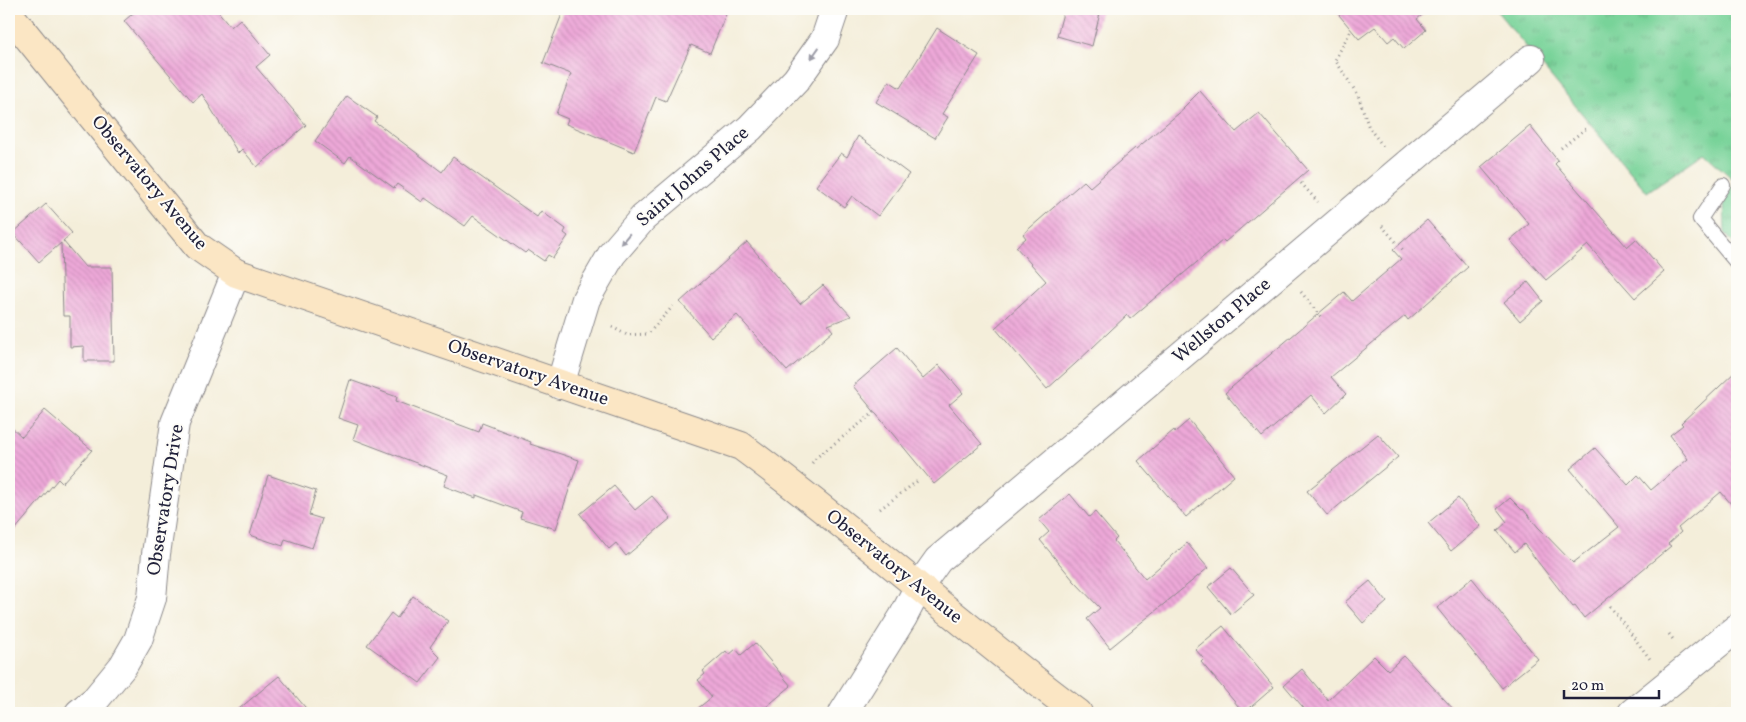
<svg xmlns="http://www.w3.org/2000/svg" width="1746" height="722" viewBox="0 0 1746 722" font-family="Vollkorn,serif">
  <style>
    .grass { fill: url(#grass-tufts); stroke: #4d7a6a }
    .building { fill: url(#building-back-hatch) }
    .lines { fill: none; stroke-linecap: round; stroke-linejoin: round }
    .lane-casing { stroke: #8b888a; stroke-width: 16 }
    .street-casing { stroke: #8b888a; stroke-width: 30 }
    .secondary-casing { stroke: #8b888a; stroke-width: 30 }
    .path { stroke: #8b888a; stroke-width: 3; stroke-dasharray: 1 4; stroke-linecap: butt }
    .lane { stroke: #fff; stroke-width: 14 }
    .street { stroke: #fff; stroke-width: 28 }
    .secondary { stroke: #fbe6c4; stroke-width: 28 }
    .oneway { fill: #9c9ca7 }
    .labels { text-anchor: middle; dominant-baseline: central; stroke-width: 4; stroke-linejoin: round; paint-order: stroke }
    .street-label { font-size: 19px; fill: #22223b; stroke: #fdfcf7 }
  </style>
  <defs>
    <pattern id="grass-tufts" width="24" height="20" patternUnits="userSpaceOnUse" patternTransform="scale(1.25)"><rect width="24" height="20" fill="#78d399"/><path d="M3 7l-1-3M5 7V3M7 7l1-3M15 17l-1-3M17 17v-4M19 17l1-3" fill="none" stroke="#68b585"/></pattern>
    <pattern id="building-back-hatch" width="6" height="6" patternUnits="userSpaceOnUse" patternTransform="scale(1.25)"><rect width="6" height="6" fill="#eda8d8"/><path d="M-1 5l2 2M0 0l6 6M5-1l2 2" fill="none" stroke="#cb90ba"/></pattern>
  </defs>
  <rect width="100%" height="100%" fill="#fdfcf7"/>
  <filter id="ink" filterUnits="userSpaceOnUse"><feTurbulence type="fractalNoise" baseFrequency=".02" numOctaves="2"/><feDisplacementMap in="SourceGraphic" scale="10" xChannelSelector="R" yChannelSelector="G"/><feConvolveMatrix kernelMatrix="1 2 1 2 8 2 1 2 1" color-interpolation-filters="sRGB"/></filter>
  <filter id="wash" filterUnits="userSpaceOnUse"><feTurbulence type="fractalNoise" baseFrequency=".0096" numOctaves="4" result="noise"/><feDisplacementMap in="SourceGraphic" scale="20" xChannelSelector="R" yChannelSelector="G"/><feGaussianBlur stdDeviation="1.12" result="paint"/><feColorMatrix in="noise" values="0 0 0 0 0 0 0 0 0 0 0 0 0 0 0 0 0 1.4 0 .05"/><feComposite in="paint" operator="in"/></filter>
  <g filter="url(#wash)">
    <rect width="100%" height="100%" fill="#f4eeda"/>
    <path class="grass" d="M1495 9H1737V248L1725 233 1724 202 1735 181 1704 153 1647 192Z"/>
    <g id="blocks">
      <path class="building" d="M138 9H216L231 27 240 19 270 55 256 67 306 125 257 167 242 149 238 153 202 94 193 102 124 21Z
        M564 9H728L710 53 691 45 666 101 656 97 634 152 566 124 568 119 556 114 571 74 543 63Z
        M1064 9H1101L1092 46 1057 36Z
        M1334 9H1430L1417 19 1426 30 1404 49 1394 37 1388 42 1375 27 1359 39Z
        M937 28 979 55 942 114 948 117 935 138 876 102 889 81 900 88Z
        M1200 91 1236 132 1259 113 1308 170 1225 242 1223 240 1130 319 1127 315 1075 364 1047 389 995 328 1046 281 1016 247 1026 238 1023 234 1084 181 1090 187 1135 148 1136 149 1184 109 1183 108Z
        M347 96 377 117 374 121 442 172 453 157 537 217 541 211 566 229 564 233 568 236 553 258 548 255 544 261 528 250 525 253 473 216 465 226 425 198 422 202 397 184 394 188 350 156 345 163 315 141Z
        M1530 126 1558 161 1555 164 1627 247 1636 239 1664 272 1635 298 1588 245 1546 280 1510 240 1529 224 1481 167Z
        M858 136 909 174 878 216 852 196 844 207 816 186 841 153 847 157Z
        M46 204 72 233 63 241 85 267H112L114 361H84V346L70 347V316H63L61 243 39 262 13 233Z
        M1427 220 1468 267 1408 320 1405 316 1331 377 1346 394 1326 413 1311 395 1262 437 1225 393 1344 292 1352 301 1401 259 1393 250Z
        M747 242 800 304 823 285 851 316 828 325 833 331 787 371 737 315 711 337 680 302Z
        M1528 282 1543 301 1520 321 1504 302Z
        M897 348 923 379 939 365 963 393 949 405 982 444 934 484 853 386Z
        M1737 370V511L1721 492 1678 528 1681 532 1668 544 1671 546 1584 618 1575 606 1573 607 1524 544 1515 552 1497 531 1507 522 1497 509 1510 498 1522 510 1523 509 1538 527 1573 563 1619 527 1570 469 1595 448 1628 485 1638 475 1651 490 1688 459 1670 435 1683 425 1681 423Z
        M350 380 397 397 396 401 479 432 482 423 531 442 530 444 579 460 556 529 520 518 522 512 476 495V498L444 486 448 475 353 439 358 425 338 418Z
        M45 410 92 450 62 483 58 479 9 537V425L22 437Z
        M1189 420 1234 476 1186 517 1138 461 1174 430 1175 432Z
        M1378 434 1398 457 1327 515 1307 491Z
        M268 475 316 491 309 515 322 519 312 548 285 539 283 546 250 535Z
        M614 486 635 510 652 496 671 518 626 556 616 543 609 549 580 514Z
        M1070 494 1089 517 1095 512 1117 538 1114 541 1145 579 1187 543 1208 568 1110 648 1087 619 1100 608 1074 581 1040 540 1049 532 1039 520Z
        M1458 498 1481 526 1451 551 1428 523Z
        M1231 568 1254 595 1231 614 1208 587Z
        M1472 578 1538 659 1502 688 1437 608Z
        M1370 581 1387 602 1363 623 1345 602Z
        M413 596 448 621 430 647 440 657 420 683 367 645 391 613 397 618Z
        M1223 626 1274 687 1244 713 1201 662 1204 659 1195 649Z
        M755 643 791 686 759 713H692L712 697 698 680 705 674 703 671 726 651 729 655 736 649 741 655Z
        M1374 656 1388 670 1404 656 1457 713H1308L1284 685 1302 669 1328 700Z
        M279 676 310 713H234Z"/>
    </g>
  </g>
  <g filter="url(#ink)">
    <use href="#blocks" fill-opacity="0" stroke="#8b888a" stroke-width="1"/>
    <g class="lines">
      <g class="lane-casing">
        <path id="lane" d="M1723 185 1700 219 1737 263"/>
      </g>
      <g class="street-casing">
        <path id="street" d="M560 385 586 299 612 254 643 218 750 128 796 80 825 39 835 9
          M79 713 95 700 123 666 138 640 152 598 156 554 175 423 236 273
          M843 713 903 617 918 588 938 560 1203 337 1531 59
          M1632 713 1737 628"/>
      </g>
      <g class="secondary-casing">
        <path id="secondary" d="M9 14 197 246 236 273 741 446C856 531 963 627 1078 713"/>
      </g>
      <path class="path" d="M1350 32 1335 60 1358 95 1369 128 1383 146
        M1561 148 1588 127
        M1301 183 1318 202
        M1382 226 1404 251
        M1301 292 1321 317
        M612 327 627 335 648 334 673 306
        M812 463 817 457 875 412
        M880 509 919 480
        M1610 606 1650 659
        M1669 634 1675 642"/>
      <use href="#lane" class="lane"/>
      <use href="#street" class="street"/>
      <use href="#secondary" class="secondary"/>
    </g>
    <defs><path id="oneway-solid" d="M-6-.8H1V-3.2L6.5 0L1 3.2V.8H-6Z" transform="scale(1.25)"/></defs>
    <g class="oneway">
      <use href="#oneway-solid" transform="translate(815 53) rotate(125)"/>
      <use href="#oneway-solid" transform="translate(625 239) rotate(130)"/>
    </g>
  </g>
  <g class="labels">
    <g class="street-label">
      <text transform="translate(693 177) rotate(-41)">Saint Johns Place</text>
      <text transform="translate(149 183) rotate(50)">Observatory Avenue</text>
      <text transform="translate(1222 321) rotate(-40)">Wellston Place</text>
      <text transform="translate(528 373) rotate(19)">Observatory Avenue</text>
      <text transform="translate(166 500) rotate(-81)">Observatory Drive</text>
      <text transform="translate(894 567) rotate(39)">Observatory Avenue</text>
    </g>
  </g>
  <rect width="1746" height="722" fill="none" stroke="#fdfcf7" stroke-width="30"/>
  <path d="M1564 690v8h95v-8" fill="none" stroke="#22223b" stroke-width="2.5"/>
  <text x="1571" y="690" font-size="15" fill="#22223b" stroke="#fdfcf7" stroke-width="4" paint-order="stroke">20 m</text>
</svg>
